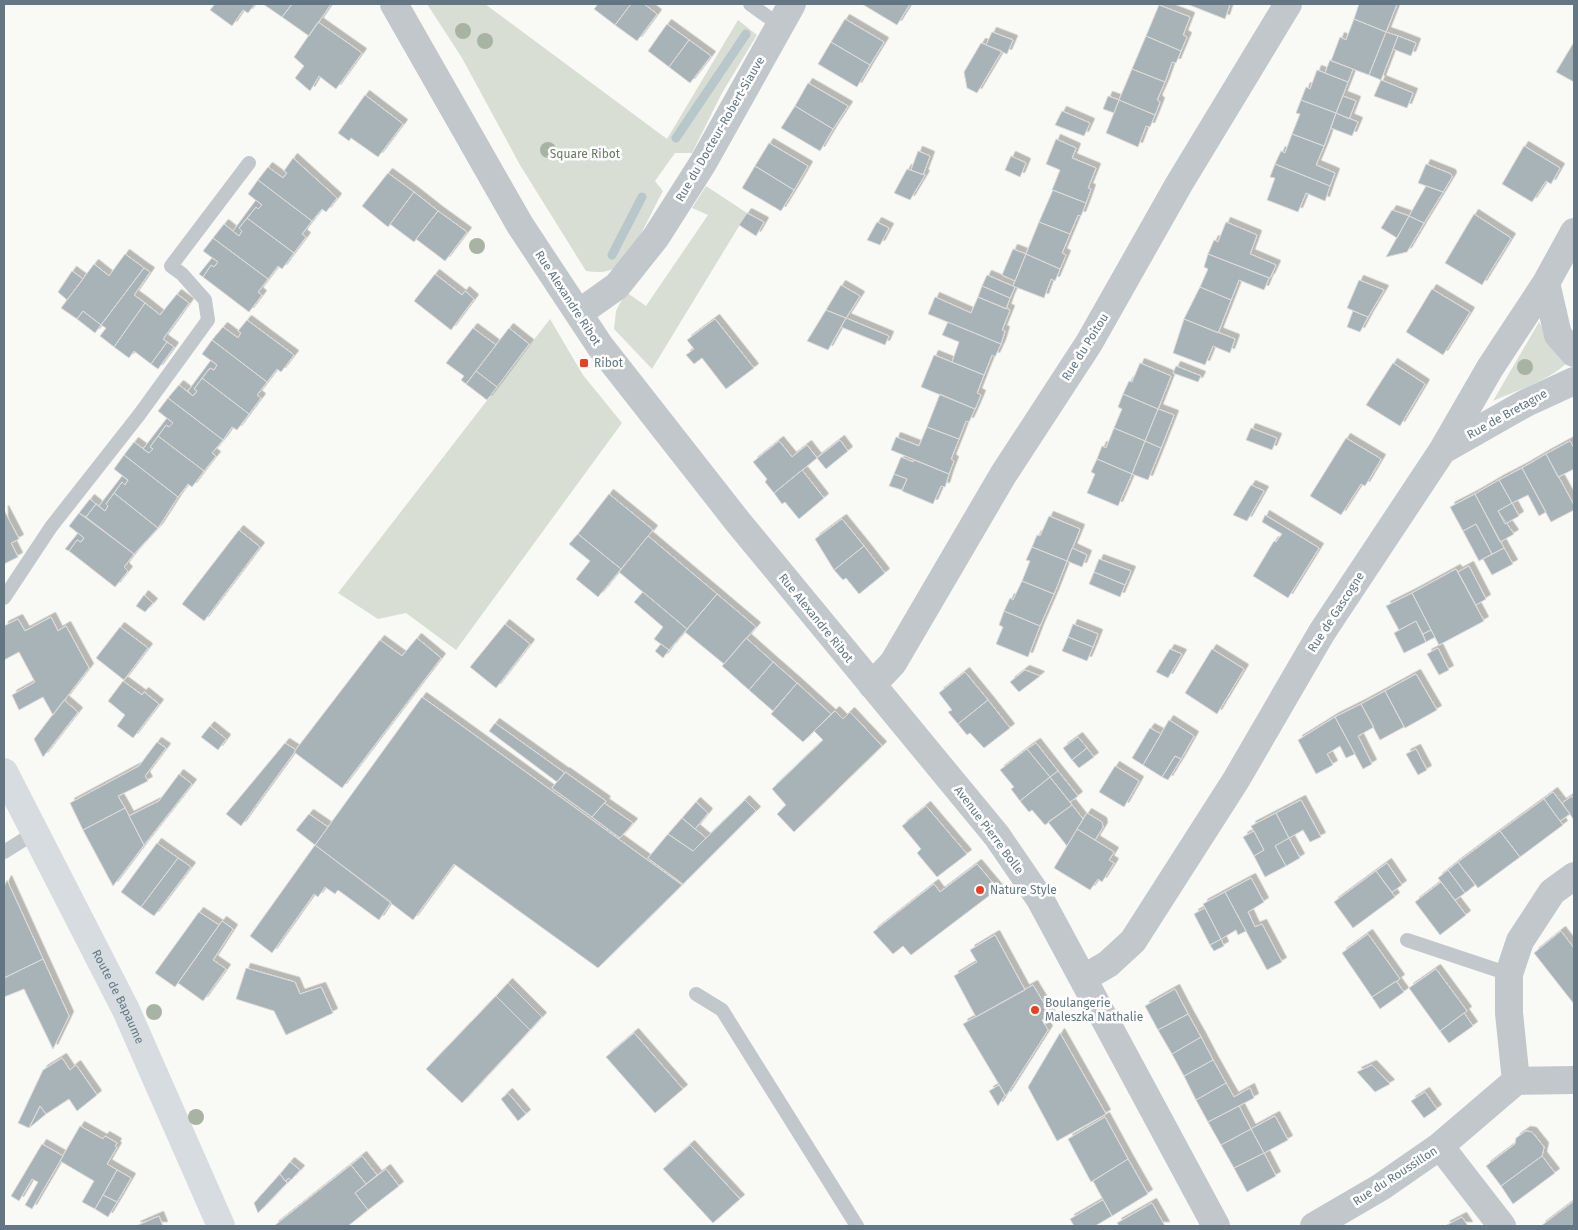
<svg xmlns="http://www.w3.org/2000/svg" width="1578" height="1230" viewBox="0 0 1578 1230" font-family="'Fira Sans',sans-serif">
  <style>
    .green { fill: #d9ded5 }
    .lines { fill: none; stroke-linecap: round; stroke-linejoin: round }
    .stream { stroke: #b8c7ca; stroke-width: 9 }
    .building { fill: #a8b3b8; stroke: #dbdad8; filter: url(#shadow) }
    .lane { stroke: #c1c7ca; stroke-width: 14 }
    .street { stroke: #c1c7ca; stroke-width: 28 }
    .secondary { stroke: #d6dcdf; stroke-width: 28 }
    .tree { fill: #a9b3a4 }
    .poi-dot { fill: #ef3f20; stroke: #fff; stroke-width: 2 }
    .labels { text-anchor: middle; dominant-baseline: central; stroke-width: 5; stroke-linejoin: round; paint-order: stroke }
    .street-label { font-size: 12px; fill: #627783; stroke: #fff }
    .park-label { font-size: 12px; fill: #687a61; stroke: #fff }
    .poi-label { font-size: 12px; fill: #627783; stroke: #fff; text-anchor: start }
  </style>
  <defs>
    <filter id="shadow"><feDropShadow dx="4.5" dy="-4.5" stdDeviation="0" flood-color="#0004"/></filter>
  </defs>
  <rect width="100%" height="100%" fill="#f9f9f6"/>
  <path class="green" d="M427 4H485L667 139 738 20 757 35 722 93 692 153H675L655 181 663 191C654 207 632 256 620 265 609 273 598 273 586 271L520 165 462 58Z
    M706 186 747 213 652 369 614 329 616 311 626 292 646 306 708 215 692 208Z
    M550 319 583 375 622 423 456 650 406 613 378 619 338 593Z
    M1539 322 1554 348 1570 360C1551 380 1518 390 1493 401Z"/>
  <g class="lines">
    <path class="stream" d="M676 138 746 34
      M612 255 642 197"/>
  </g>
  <path class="building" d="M215 4H255L248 13 243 10 232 26 210 10Z
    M263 4H292L282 17Z
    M292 4H331L309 36 282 17Z
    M598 4H631L615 25 594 9Z
    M631 4H644L657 14 637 41 615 25Z
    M862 4H910L897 25Z
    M1187 4H1230L1225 19Z
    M1359 4H1397L1386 32 1354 19Z
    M1159 5 1190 17 1183 35 1187 37 1181 51 1146 36Z
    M845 19 884 42 870 65 831 42Z
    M1354 19 1386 32 1369 75 1331 61 1340 37 1346 40Z
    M318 22 362 53 336 89 319 76 310 91 295 78 304 66 294 57Z
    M667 24 689 40 669 67 648 51Z
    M992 32 1013 40 1007 54 986 45Z
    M1386 32 1398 36 1381 80 1369 75Z
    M1146 36 1181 51 1176 63 1172 62 1165 82 1132 69Z
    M1398 36 1416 43 1411 56 1393 49Z
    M689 40 711 56 690 83 669 67Z
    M831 42 870 65 857 87 818 64Z
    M1574 42V82L1556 72Z
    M981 43 1002 51 977 93 967 88 964 72Z
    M1330 60 1353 69 1348 82 1325 73Z
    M1132 69 1165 82 1157 100 1160 102 1155 115 1119 100Z
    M1317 70 1348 82 1336 113 1301 100 1306 87 1310 89Z
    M1381 80 1413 93 1407 108 1374 96Z
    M808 83 848 106 833 129 795 106Z
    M365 95 403 124 378 157 351 138 349 141 338 133Z
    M1108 96 1119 100 1114 113 1103 109Z
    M1343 96 1356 101 1349 119 1336 113Z
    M1119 100 1155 115 1150 127 1146 126 1138 147 1106 133Z
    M1301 100 1336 113 1324 146 1292 134 1300 114 1296 113Z
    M795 106 833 129 820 151 781 128Z
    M1062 111 1090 123 1084 136 1055 125Z
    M1336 113 1358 122 1352 136 1331 128Z
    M1292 134 1324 146 1316 165 1335 173 1330 186 1275 164 1281 151 1285 153Z
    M1056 139 1076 148 1072 158 1096 168 1088 188 1091 189 1086 203 1052 190 1060 170 1046 164Z
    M769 143 808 166 794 190 755 166Z
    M1524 146 1560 168 1551 184 1546 181 1532 202 1502 184Z
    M918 151 930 156 923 175 911 170Z
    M1011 156 1026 163 1020 177 1005 170Z
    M293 158 337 198 326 212 322 209 312 221 258 180 268 167 283 178 287 173 284 171Z
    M1275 164 1330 186 1325 201 1306 193 1298 212 1267 200 1275 178 1270 177Z
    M1426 164 1451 174 1452 177 1443 192 1418 183Z
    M755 166 794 190 781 211 742 188Z
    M907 169 925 175 910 200 894 193Z
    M388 173 414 192 388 227 362 206Z
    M258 180 312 221 302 234 306 237 294 253 247 218 256 207 258 209 262 205 248 194Z
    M1426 186 1443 192 1424 223 1409 216Z
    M1053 190 1086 203 1081 216 1078 215 1070 234 1039 222Z
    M414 192 438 211 414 242 390 224Z
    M256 200 262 205 258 209 256 207 239 228 242 231 239 236 233 231Z
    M1392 210 1409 216 1397 238 1381 228Z
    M438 211 467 232 445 261 416 239Z
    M747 213 764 222 756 236 739 225Z
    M1474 214 1511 238 1482 285 1445 263Z
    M1409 216 1424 223 1407 252 1386 257Z
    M247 218 294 253 282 269 278 266 268 279 213 238 224 224 239 236 242 231 239 228Z
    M877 222 889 228 880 245 867 240Z
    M1039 222 1070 234 1062 253 1066 255 1060 269 1026 254Z
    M1226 222 1257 235 1250 254 1276 265 1270 278 1208 254 1214 240 1218 242Z
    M213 238 268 279 258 292 262 295 249 312 203 277 211 265 214 267 218 262 203 251Z
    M1013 249 1026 254 1015 281 1002 275Z
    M125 254 144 268 101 325 83 311 77 319 61 308 94 264 109 276Z
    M1026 254 1060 269 1055 281 1051 279 1044 298 1013 286Z
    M1208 254 1269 278 1264 290 1239 280 1231 300 1200 287 1208 269 1204 267Z
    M212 258 218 262 214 267 211 265 203 277 199 274Z
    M144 268 150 272 134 295 145 303 114 347 100 336 106 328 101 325Z
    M72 271 83 279 67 300 58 292Z
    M435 274 462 295 465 291 474 299 451 330 414 301Z
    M987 275 1015 287 1010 298 982 286Z
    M1359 280 1384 290 1368 317 1347 308Z
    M841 285 860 296 846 318 826 310Z
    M982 286 1010 298 1006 309 978 297Z
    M1200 287 1231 300 1218 333 1184 319Z
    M1432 289 1470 312 1443 355 1406 332Z
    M177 294 189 303 163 339 167 342 151 364 134 351 129 358 114 347 145 303 160 315Z
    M935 297 971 313 978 297 1010 310 1002 330 1005 331 1001 344 928 314Z
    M826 310 846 318 828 350 807 341Z
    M83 311 101 325 95 333 77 319Z
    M1353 311 1368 317 1360 332 1347 327Z
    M846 318 889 336 885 345 841 327Z
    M715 319 754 368 726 389 702 358 694 364 686 355 694 349 687 340Z
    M1184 319 1235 339 1230 353 1213 346 1205 365 1173 353Z
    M247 320 294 355 281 372 277 369 267 382 212 340 223 327 238 338 241 333 238 331Z
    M948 322 1001 344 995 357 992 355 984 375 952 362 959 342 942 335Z
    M473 328 496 345 466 384 461 380 464 376 446 363Z
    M509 328 529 344 497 387 476 371Z
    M212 340 267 382 257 395 261 398 249 414 202 378 210 368 214 370 217 365 202 354Z
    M167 342 174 347 158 369 151 364Z
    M934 355 984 375 977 393 981 395 975 409 921 387Z
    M211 360 217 365 214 370 210 368 194 389 197 391 193 396 188 391Z
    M1140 363 1171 376 1158 409 1123 394 1129 381 1132 382Z
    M1393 363 1425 384 1400 426 1366 405Z
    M1176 366 1201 376 1198 382 1173 373Z
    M476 371 497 387 487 400 466 384Z
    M202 378 249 414 237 430 232 427 223 440 168 398 179 385 193 396 197 391 194 389Z
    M940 394 975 409 969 422 966 421 959 439 927 427Z
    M1123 394 1158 409 1145 441 1114 428 1122 409 1118 407Z
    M168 398 223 440 212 453 216 456 204 471 158 436 166 425 169 427 173 423 158 411Z
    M1158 409 1174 415 1161 448 1145 441Z
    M167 418 173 423 169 427 166 425 150 447 153 449 149 453 143 449Z
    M927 427 959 439 951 459 954 461 949 474 891 450 896 437 919 446Z
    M1114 428 1145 441 1132 474 1097 459 1102 446 1106 448Z
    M1251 428 1277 438 1272 450 1246 440Z
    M158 436 204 471 192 487 188 484 178 497 124 455 134 442 149 453 153 449 150 447Z
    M1346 438 1381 459 1365 486 1361 484 1341 515 1310 496Z
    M840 440 848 451 826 469 817 458Z
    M779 441 792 457 807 445 817 458 774 493 765 482 767 479 753 462Z
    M1145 441 1161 448 1148 480 1132 474Z
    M1570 441 1574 448V469L1558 477 1546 454Z
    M1546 454 1574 505V510L1551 522 1522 468Z
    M124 455 178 497 158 528 114 493 122 482 125 485 128 480 114 469Z
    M901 457 913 462 914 460 949 474 945 487 941 486 933 504 902 491 907 479 894 474Z
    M1097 459 1132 474 1118 506 1087 493 1095 474 1091 472Z
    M1522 468 1546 512 1539 516 1528 495 1512 503 1499 480Z
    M802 470 824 498 799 519 785 502 782 504 774 493Z
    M894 474 907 479 902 490 889 486Z
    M122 476 128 480 125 485 122 482 106 504 108 506 105 511 99 506Z
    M1499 480 1512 503 1498 511 1514 534 1500 542 1475 494Z
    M1251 485 1264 491 1247 521 1233 515Z
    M114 493 158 528 134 554 86 517 96 504 105 511 108 506 106 504Z
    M609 494 653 530 621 569 578 534Z
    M1475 494 1504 548 1492 554 1476 524 1463 531 1450 507Z
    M90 499 96 504 86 517 79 513Z
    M1512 503 1519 516 1505 524 1498 511Z
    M4 510 19 539 11 543 18 557 4 564Z
    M79 513 134 554 124 567 128 571 115 587 69 551 77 540 81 542 84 538 69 526Z
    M1265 515 1319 548 1288 598 1253 576 1274 541 1276 542 1282 534 1262 522Z
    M1049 516 1080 529 1067 561 1032 547 1037 535 1040 536Z
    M842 519 864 546 834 570 815 539Z
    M1476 524 1492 554 1479 561 1463 531Z
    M239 530 260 547 204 621 182 604Z
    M78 533 84 538 81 542 77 540 69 551 65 549Z
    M578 534 621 569 598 597 576 579 590 561 569 544Z
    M648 536 717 594 687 629 619 572Z
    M864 546 885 573 859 594 846 578 843 580 834 570Z
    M1032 547 1067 561 1054 594 1022 581 1030 561 1026 560Z
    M1072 548 1087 555 1082 567 1067 561Z
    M1504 548 1513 564 1492 575 1483 559Z
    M1099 559 1131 571 1125 585 1094 572Z
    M1469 566 1486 599 1476 605 1458 572Z
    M1456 569 1484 621 1439 645 1412 593Z
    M1094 572 1125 585 1120 597 1089 584Z
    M1022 581 1054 594 1040 626 1004 611 1010 598 1013 600Z
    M643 592 687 629 669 650 654 639 663 627 634 602Z
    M1412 593 1431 630 1423 634 1416 621 1399 630 1386 606Z
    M717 594 756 627 724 664 685 632Z
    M144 595 153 603 145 612 136 606Z
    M1004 611 1040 626 1028 657 996 644 1003 627 999 625Z
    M51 617 58 631 66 626 89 668 53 715 43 697 19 710 12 695 35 682 19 652 4 660V626L18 619 25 631Z
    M1416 621 1426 642 1404 653 1394 633Z
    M505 624 530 644 496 688 470 667Z
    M1073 624 1098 634 1093 647 1068 637Z
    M120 627 148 648 124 680 96 658Z
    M1431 630 1435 637 1426 642 1423 634Z
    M1068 637 1093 647 1087 661 1062 651Z
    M417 638 441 658 342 788 294 752 380 640 402 656Z
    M746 638 773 662 749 690 722 666Z
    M661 644 669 650 663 658 655 651Z
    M1438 648 1449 670 1439 675 1427 654Z
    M1170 649 1182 654 1168 678 1156 672Z
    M1212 649 1244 669 1217 714 1185 693Z
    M773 662 797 683 773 711 749 690Z
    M1025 670 1040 676 1019 692 1010 682Z
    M965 672 988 700 958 724 948 712 952 710 939 693Z
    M1416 674 1437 710 1405 728 1385 691Z
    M123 681 142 695 144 692 159 704 133 738 117 726 125 715 108 701Z
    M797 683 831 714 803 742 771 714Z
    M1385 691 1404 727 1380 740 1361 704Z
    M422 697 682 885 598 968 454 864 413 920 315 845Z
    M64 700 78 712 43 757 34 739Z
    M988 700 1010 728 984 748 970 733 967 735 958 724Z
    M1361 704 1374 727 1358 736 1372 764 1363 769 1335 717Z
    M835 711 843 719 850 712 882 746 794 832 777 814 786 805 772 789 823 740 814 731Z
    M1335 717 1355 754 1346 758 1340 746 1327 754 1333 765 1316 774 1298 740Z
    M1169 720 1194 736 1181 759 1175 756 1162 777 1143 765Z
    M495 723 565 773 557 782 489 731Z
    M210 726 226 739 218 750 201 737Z
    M1150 728 1161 734 1143 765 1132 758Z
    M1078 737 1087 748 1072 760 1063 748Z
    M157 742 166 748 145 776 148 781 118 796 125 808 83 830 70 803 139 766Z
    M285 743 296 750 241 826 226 814Z
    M1036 743 1058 771 1050 777 1027 749Z
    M1087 748 1094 757 1079 768 1072 760Z
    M1027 749 1050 777 1020 801 1011 789 1014 787 1000 770Z
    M1416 749 1427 770 1418 775 1406 754Z
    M1175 756 1181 759 1168 780 1162 777Z
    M1115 766 1139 781 1124 807 1099 792Z
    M1058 771 1078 796 1070 802 1050 777Z
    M565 772 606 801 592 817 552 788Z
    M179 774 192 784 144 845 129 816 159 801Z
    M1050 777 1072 805 1045 825 1032 810 1029 812 1020 801Z
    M1553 792 1570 814 1560 821 1544 799Z
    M1572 796 1574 799V820L1562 803Z
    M1544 799 1563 825 1520 857 1500 831Z
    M745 800 756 811 683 884 648 858 668 834 693 851Z
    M1301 800 1321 837 1310 842 1303 830 1289 838 1276 813Z
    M696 802 708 813 695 829 682 818Z
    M604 803 633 823 620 838 592 817Z
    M1072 805 1083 819 1067 846 1048 822Z
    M926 806 967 854 937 877 917 853 921 849 902 826Z
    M125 808 144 845 113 886 83 830Z
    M1087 813 1102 822 1103 827 1095 840 1077 829Z
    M1276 813 1289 838 1275 846 1286 866 1265 877 1254 856 1264 850 1251 826Z
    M309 814 328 827 315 845 296 830Z
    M682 818 706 838 693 851 668 834Z
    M1077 829 1114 852 1109 860 1114 863 1102 882 1098 879 1090 890 1054 868Z
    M1254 831 1264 850 1254 856 1243 837Z
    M1500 831 1520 857 1478 888 1458 862Z
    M1289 838 1300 858 1286 866 1275 846Z
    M157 843 178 858 141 907 121 892Z
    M315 845 391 902 379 920 338 890 335 894 325 887 318 897 314 894 272 953 250 936Z
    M178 858 191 867 154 916 141 907Z
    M1458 862 1475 885 1465 893 1448 870Z
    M1387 863 1402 885 1392 892 1376 871Z
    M977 864 998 889 911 955 903 946 893 954 873 932 934 884 940 892Z
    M1448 870 1465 893 1455 900 1438 878Z
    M1376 871 1395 897 1353 928 1334 902Z
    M1251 878 1264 902 1248 912 1255 927 1262 924 1282 962 1267 970 1225 892Z
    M7 880 43 959 4 978V887Z
    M1441 882 1466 915 1440 935 1415 902Z
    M1225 892 1246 931 1238 935 1236 930 1221 939 1203 904Z
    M1205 908 1221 939 1210 945 1194 914Z
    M199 912 219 925 175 987 155 973Z
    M222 921 233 929 213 960 226 969 203 1001 178 983Z
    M1561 931 1574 948V1004L1534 953Z
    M1368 934 1400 979 1372 997 1342 953Z
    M995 935 1025 990 976 1017 954 976 977 962 970 950Z
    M1221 939 1224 946 1214 951 1210 945Z
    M43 959 69 1016 53 1049 24 989 4 997V978Z
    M246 968 295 982 300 994 321 987 333 1013 286 1035 274 1011 236 999Z
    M1436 969 1467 1011 1440 1031 1409 988Z
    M1396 981 1404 992 1380 1009 1372 997Z
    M508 983 542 1017 530 1030 496 996Z
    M1033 985 1051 1015 1042 1020 1048 1030 1006 1096 963 1024Z
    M1175 989 1188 1014 1158 1030 1145 1006Z
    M496 996 530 1030 462 1103 426 1069Z
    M1464 1013 1473 1026 1449 1043 1440 1031Z
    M1188 1014 1201 1037 1172 1054 1158 1030Z
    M634 1033 683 1089 655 1113 606 1057Z
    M1060 1033 1106 1114 1057 1141 1028 1087Z
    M1201 1037 1213 1060 1184 1076 1172 1054Z
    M62 1058 70 1070 76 1065 97 1095 77 1111 69 1099 46 1114 40 1106 29 1128 18 1123 43 1070Z
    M1213 1060 1226 1083 1196 1100 1184 1076Z
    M1372 1065 1390 1084 1375 1092 1357 1072Z
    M1226 1083 1234 1097 1250 1088 1254 1098 1208 1122 1196 1100Z
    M999 1085 1005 1095 998 1106 989 1091Z
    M1425 1092 1437 1109 1424 1118 1411 1101Z
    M508 1093 526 1114 518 1121 501 1099Z
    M40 1106 46 1114 29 1128Z
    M1239 1106 1251 1129 1221 1145 1208 1122Z
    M1275 1116 1288 1140 1264 1153 1251 1129Z
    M1105 1117 1128 1159 1091 1182 1068 1139Z
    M80 1126 103 1139 105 1136 117 1143 115 1146 117 1147 107 1164 117 1170 95 1209 82 1202 94 1181 60 1161Z
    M1251 1129 1264 1153 1234 1168 1221 1145Z
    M1526 1131 1532 1132 1544 1147 1542 1156 1501 1186 1486 1166 1515 1144 1516 1138Z
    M42 1144 63 1156 32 1209 25 1205 38 1182 32 1179 19 1201 11 1196Z
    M690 1145 740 1199 713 1223 663 1169Z
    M1264 1153 1276 1176 1247 1192 1234 1168Z
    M362 1156 377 1175 366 1184 351 1165Z
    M1542 1156 1555 1173 1513 1204 1501 1186Z
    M1128 1159 1148 1194 1112 1216 1093 1181Z
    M290 1162 300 1170 291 1180 289 1178 285 1181 280 1174Z
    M351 1165 366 1184 355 1193 368 1210 348 1226H274Z
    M386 1169 399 1186 368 1210 355 1193Z
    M117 1170 131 1178 117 1202 103 1195Z
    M280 1174 287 1183 258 1213 254 1203Z
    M103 1195 117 1202 108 1217 95 1209Z
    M1103 1200 1112 1216 1095 1226H1074L1070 1219Z
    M1574 1201V1224L1572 1226H1541Z
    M1152 1203 1165 1226H1119L1117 1223Z
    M159 1216 163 1226H136Z
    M1462 1217 1468 1226H1445Z"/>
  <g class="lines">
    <path class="lane" d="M750 4 779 25
      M4 598 51 527 139 415 208 320 205 300 182 274 171 266 249 163
      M4 852 36 832
      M1407 940 1509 974
      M696 994 722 1010 857 1226"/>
    <path class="street" d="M394 4 520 225 600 346 738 522 997 836 1040 899 1216 1226
      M1546 283 1558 335 1574 353
      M579 313 617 286 656 237 703 163 792 4
      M1443 450 1526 403 1574 381
      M872 685 893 663 1003 475 1089 343 1179 184 1288 4
      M1084 978 1108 964 1133 941 1236 780 1322 632 1442 451 1490 368 1546 283 1574 232
      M1516 1081 1509 1013V974L1520 941 1552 892 1574 876
      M1516 1081 1574 1080
      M1440 1146 1516 1081
      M1314 1226 1381 1187 1440 1146 1502 1226"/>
    <path class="secondary" id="s1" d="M4 772 126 1010 221 1226"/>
  </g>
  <g class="tree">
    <circle cx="463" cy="31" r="8"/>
    <circle cx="485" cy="41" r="8"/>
    <circle cx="548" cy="150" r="8"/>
    <circle cx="477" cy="246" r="8"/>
    <circle cx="1525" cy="367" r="8"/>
    <circle cx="154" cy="1012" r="8"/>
    <circle cx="196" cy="1117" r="8"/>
  </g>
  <g class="poi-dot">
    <rect x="579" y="358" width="10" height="10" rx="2.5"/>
    <circle cx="980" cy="890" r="5"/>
    <circle cx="1035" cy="1010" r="5"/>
  </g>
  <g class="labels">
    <g class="street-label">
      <text transform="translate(720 129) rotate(-60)">Rue du Docteur-Robert-Siauve</text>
      <text transform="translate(568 298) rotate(57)">Rue Alexandre Ribot</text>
      <text transform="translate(1085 347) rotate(-58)">Rue du Poitou</text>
      <text transform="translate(1507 414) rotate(-29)">Rue de Bretagne</text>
      <text transform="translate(1336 612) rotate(-57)">Rue de Gascogne</text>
      <text transform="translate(816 618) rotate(51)">Rue Alexandre Ribot</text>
      <text transform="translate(989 830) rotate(53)">Avenue Pierre Bolle</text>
      <text stroke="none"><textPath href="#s1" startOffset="252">Route de Bapaume</textPath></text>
      <text transform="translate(1395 1176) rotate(-33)">Rue du Roussillon</text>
    </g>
    <g class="park-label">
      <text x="585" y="154">Square Ribot</text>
    </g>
    <g class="poi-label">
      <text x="594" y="363">Ribot</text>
      <text x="990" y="890">Nature Style</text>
      <text x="1045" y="1003">Boulangerie<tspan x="1045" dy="14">Maleszka Nathalie</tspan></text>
    </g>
  </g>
  <rect width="1578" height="1230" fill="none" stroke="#627783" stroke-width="10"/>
</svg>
